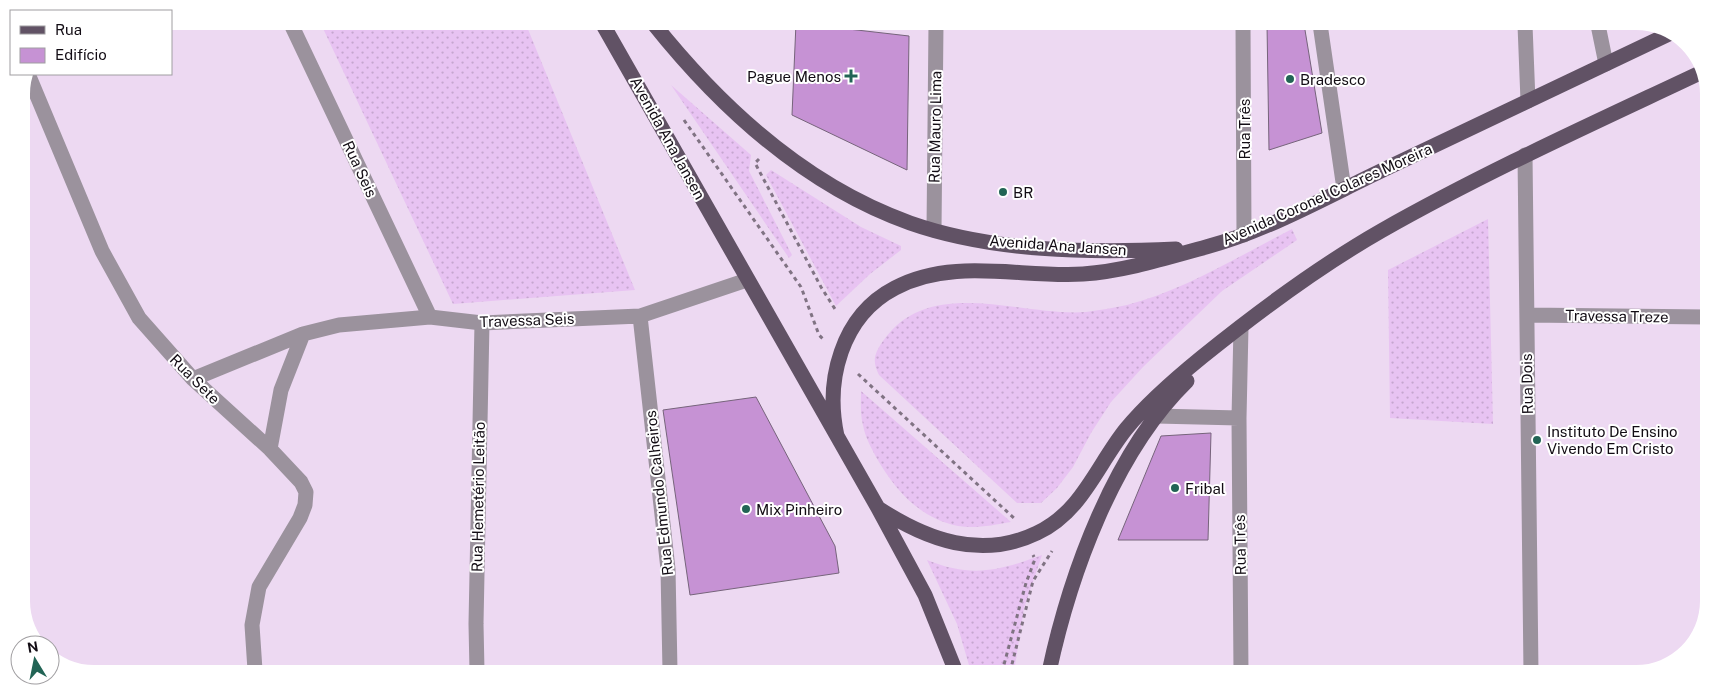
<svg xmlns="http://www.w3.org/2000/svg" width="1730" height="695" viewBox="0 0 1730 695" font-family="'Public Sans',sans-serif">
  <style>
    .grass { fill: url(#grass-dots) }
    .building { fill: #c692d4; stroke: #76647b }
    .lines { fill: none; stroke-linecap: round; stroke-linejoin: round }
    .path { stroke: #807383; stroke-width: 3; stroke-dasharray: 4 4; stroke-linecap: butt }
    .minor { stroke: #9b929d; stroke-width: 15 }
    .major { stroke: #615265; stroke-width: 15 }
    .poi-dot { fill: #226455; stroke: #fff; stroke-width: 2 }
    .labels { text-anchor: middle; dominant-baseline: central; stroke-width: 4; stroke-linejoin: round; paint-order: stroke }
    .poi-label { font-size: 15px; fill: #120c14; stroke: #fff; text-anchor: start }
    .street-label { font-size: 15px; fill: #120c14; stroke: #fff }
  </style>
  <defs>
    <pattern id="grass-dots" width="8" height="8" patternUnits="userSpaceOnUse" patternTransform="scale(1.25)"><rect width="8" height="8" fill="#e8c3f2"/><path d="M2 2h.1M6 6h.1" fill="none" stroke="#c6a6cf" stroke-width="1.8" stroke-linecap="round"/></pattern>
  </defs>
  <rect width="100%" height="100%" fill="#edd9f2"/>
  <path class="grass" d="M320 22H525L635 290 453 304Z
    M671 85 751 155 749 171 792 255 789 258Z
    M771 170 861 227 901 246V250L870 274 836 306 766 175Z
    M1488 219 1493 424 1390 418 1388 270Z
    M1292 229 1297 240 1222 291 1143 367 1111 402 1091 433 1073 467 1057 488 1041 503H1017L879 375C872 361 874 354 883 341 930 274 1020 317 1086 312 1099 310 1114 308 1127 305 1185 290 1239 256 1292 229Z
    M861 391 1011 522C994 525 975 529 958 526 919 518 895 490 876 457 871 447 865 437 863 425 860 414 861 402 861 391Z
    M1042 555 1024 608 1014 672H971L957 624 927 560C971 578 999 571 1042 555Z"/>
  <path class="building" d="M796 23 909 36 907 170 792 115Z
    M1267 24H1304L1322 133 1269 150Z
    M756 397 835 546 839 573 690 595 663 410Z
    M1211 433 1208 540H1118L1161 436Z"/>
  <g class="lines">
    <path class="path" d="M684 120 801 287 819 335 823 339
      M759 159 755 163 821 287 835 309
      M858 374 1015 519
      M1002 672 1026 583 1035 559 1033 555
      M1010 672 1033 581 1052 551"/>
    <path class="minor" d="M290 22 430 317
      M1243 24 1244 235
      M1320 24 1344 189
      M1525 25 1528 101
      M1598 25 1606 64
      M28 74 102 251 139 318 193 379 270 449 301 482 306 492 305 505 300 518 259 587 252 625 255 670
      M1525 155 1531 673
      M934 230 936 23
      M1527 315 1707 317
      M640 316 668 569 670 671
      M1241 327 1239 418 1241 673
      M193 379 303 334 339 325 430 317 482 323 640 316 747 280
      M1156 416 1239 418
      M270 449 281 390 303 334
      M477 671 476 624 482 323"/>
    <path class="major" d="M602 23 878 508 925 595 956 672
      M653 23C720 107 806 186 910 223 993 252 1089 253 1176 249
      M837 436C825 381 841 316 895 288 952 257 1022 278 1083 274 1125 271 1166 258 1206 247 1267 231 1328 196 1385 169 1480 124 1576 78 1671 33
      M878 508C927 540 981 560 1037 533 1082 512 1097 465 1126 429 1148 402 1175 379 1202 357 1259 311 1318 267 1381 231 1485 172 1594 123 1702 72
      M1049 672C1070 574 1114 452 1187 381"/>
  </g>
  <g class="poi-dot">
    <path d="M848.5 68.5h5v5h5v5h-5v5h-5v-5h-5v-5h5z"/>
    <circle cx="1290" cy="79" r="5"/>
    <circle cx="1003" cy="192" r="5"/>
    <circle cx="1537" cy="440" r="5"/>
    <circle cx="1175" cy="488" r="5"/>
    <circle cx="746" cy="509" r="5"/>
  </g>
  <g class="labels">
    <g class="poi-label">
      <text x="841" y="76" text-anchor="end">Pague Menos</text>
      <text x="1300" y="79">Bradesco</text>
      <text x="1013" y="192">BR</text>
      <text x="1547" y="431">Instituto De Ensino<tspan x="1547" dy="17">Vivendo Em Cristo</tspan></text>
      <text x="1185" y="488">Fribal</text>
      <text x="756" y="509">Mix Pinheiro</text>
    </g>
    <g class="street-label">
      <text transform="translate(935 127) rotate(-89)">Rua Mauro Lima</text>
      <text transform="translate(1244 129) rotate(-90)">Rua Três</text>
      <text transform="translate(668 138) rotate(61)">Avenida Ana Jansen</text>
      <text transform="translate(360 169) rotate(65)">Rua Seis</text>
      <text transform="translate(1327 194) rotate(-24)">Avenida Coronel Colares Moreira</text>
      <text transform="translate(1058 245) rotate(4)">Avenida Ana Jansen</text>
      <text transform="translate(1617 316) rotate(1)">Travessa Treze</text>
      <text transform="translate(527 320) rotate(-2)">Travessa Seis</text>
      <text transform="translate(195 379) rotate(45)">Rua Sete</text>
      <text transform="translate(1527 384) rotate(-91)">Rua Dois</text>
      <text transform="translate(659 493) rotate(-96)">Rua Edmundo Calheiros</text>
      <text transform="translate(478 497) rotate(-89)">Rua Hemetério Leitão</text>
      <text transform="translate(1240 545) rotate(-91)">Rua Três</text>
    </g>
  </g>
  <path d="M0 0H1730V695H0ZM94 30H1636A64 64 0 0 1 1700 94V601A64 64 0 0 1 1636 665H94A64 64 0 0 1 30 601V94A64 64 0 0 1 94 30Z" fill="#fff" fill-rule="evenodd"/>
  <rect x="10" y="10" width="162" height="65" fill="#ffffff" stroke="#a09ea1"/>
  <rect x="20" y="26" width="25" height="8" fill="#615265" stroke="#a09ea1"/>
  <text x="55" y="35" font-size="15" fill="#120c14">Rua</text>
  <rect x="20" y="48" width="25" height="15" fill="#c692d4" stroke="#a09ea1"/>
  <text x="55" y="60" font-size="15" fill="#120c14">Edifício</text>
  <g transform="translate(35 660) rotate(350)"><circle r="24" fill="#ffffff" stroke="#a09ea1"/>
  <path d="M0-4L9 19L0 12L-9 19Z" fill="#226455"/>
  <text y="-8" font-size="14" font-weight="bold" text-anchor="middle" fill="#120c14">N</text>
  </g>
</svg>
